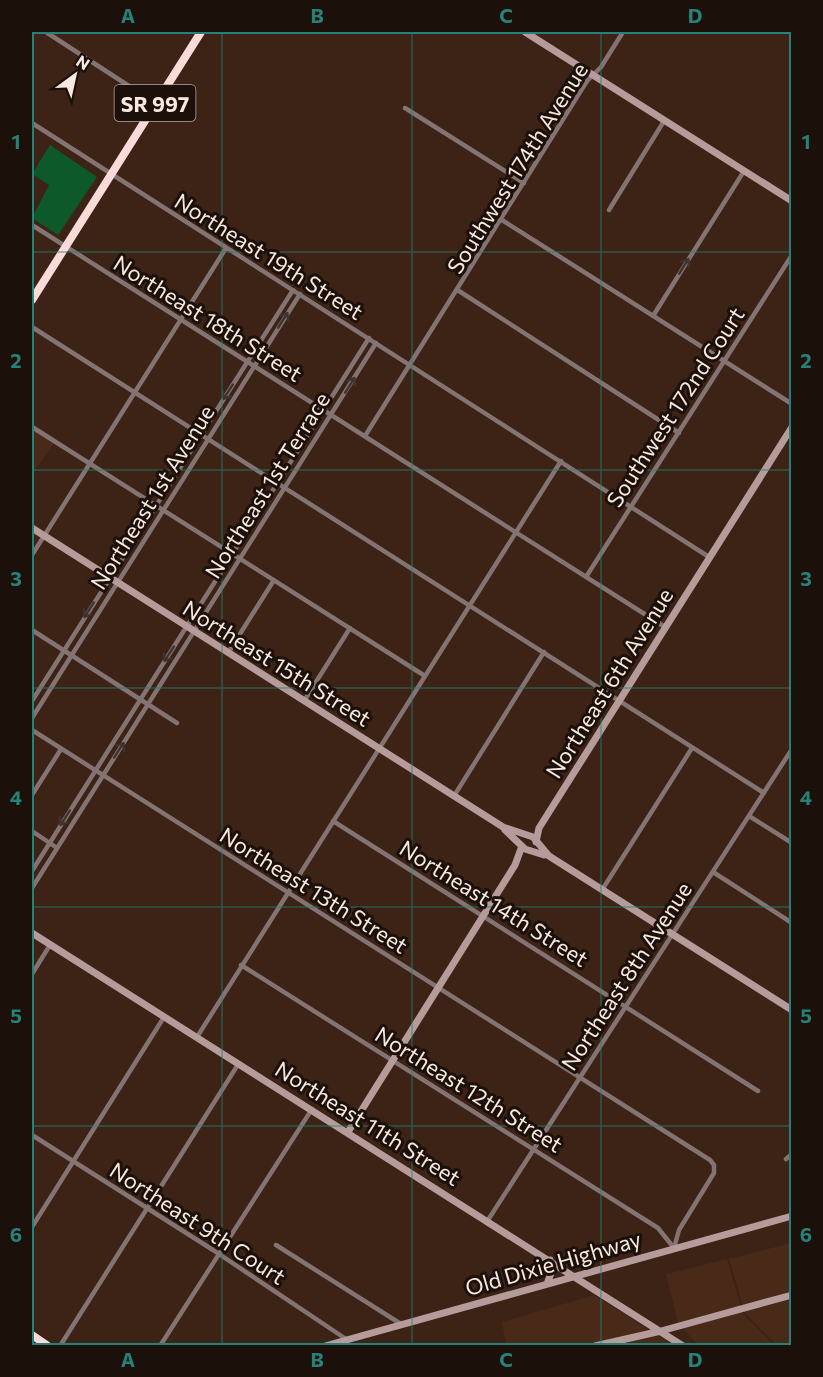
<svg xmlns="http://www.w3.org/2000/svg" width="823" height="1377" viewBox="0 0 823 1377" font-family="Commissioner,sans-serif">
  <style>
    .built { fill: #492a19 }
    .green { fill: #0d592a }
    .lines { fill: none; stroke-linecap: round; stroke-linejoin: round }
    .street { stroke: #837372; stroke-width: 4.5 }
    .secondary { stroke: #b59c9b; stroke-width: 7 }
    .highway { stroke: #fbdbd9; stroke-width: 8 }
    .oneway { stroke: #3f332e }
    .grid { fill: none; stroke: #268179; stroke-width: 1.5; stroke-opacity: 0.55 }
    .labels { text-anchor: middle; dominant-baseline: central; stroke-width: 6; stroke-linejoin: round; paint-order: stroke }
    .shield { fill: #1b100a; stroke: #b6a7a0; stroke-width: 1.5 }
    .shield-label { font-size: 21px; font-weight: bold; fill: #f9e8e0 }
    .street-label { font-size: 22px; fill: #f9e8e0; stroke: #1b100a }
    .neatline { fill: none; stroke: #268179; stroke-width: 2 }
    .grid-label { font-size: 20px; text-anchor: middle; font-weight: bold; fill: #268179 }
  </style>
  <rect width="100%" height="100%" fill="#3c2316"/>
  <path class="built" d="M32 423 57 439 32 475Z
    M791 1243 792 1344 776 1345 745 1313 729 1259Z
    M727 1259 743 1314 774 1345H698L678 1323 666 1274Z
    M594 1295 673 1345H506L502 1322Z"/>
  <path class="green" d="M50 145 97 177 58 235 32 218 49 185 32 174Z"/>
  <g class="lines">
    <path class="street" d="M46 32 155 103
      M405 108 524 183
      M32 123 709 557
      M609 210 664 121
      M502 220 792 404
      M32 225 665 627
      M459 291 679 433
      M653 316 744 171
      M32 327 764 793
      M32 427 425 676
      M365 436 587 81 601 67 623 32
      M32 555 226 248
      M586 577 792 255
      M32 630 177 723
      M228 653 274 580
      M32 701 293 290
      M304 701 350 628
      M32 718 300 294
      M32 730 710 1160 714 1165V1173L679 1230 674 1248
      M32 795 61 749
      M454 796 544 652
      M749 816 792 843
      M333 821 758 1091
      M32 831 57 848
      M32 871 369 338
      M713 872 792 923
      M32 888 376 343
      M602 890 692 748
      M241 965 658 1228 674 1248
      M32 974 50 945
      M197 1037 561 461
      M32 1135 213 1250 346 1339
      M786 1159 792 1154
      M488 1220 792 749
      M32 1227 164 1017
      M276 1245 401 1324
      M60 1346 239 1063
      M160 1346 312 1109"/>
    <path class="secondary" d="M525 32 792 201
      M32 528 503 827 533 837 549 856 792 1010
      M505 830 525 849 544 855
      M536 842 539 828 792 427
      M32 933 683 1346
      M348 1132 515 865 522 846
      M547 1284 551 1273 550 1260
      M325 1346 792 1216
      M595 1346 661 1331 792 1295"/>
    <path class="highway" d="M32 300 201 32
      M32 1335 48 1346"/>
  </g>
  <defs><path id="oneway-shaft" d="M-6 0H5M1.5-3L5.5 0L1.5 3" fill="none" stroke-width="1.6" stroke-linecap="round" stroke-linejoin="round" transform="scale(1.5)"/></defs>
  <g class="oneway">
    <use href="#oneway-shaft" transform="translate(684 266) rotate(-58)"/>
    <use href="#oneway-shaft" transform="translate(283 320) rotate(-58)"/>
    <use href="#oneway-shaft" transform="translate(350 385) rotate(-58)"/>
    <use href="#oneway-shaft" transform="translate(228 392) rotate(123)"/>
    <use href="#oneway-shaft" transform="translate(89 610) rotate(123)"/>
    <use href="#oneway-shaft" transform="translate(169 654) rotate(123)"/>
    <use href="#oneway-shaft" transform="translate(119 750) rotate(-57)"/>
    <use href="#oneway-shaft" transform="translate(65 818) rotate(123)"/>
  </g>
  <path class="grid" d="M222 32V1346M412 32V1346M601 32V1346M32 252H792M32 470H792M32 688H792M32 907H792M32 1126H792"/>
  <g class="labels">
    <rect class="shield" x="114.5" y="85" width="81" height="36" rx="4.5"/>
    <g class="shield-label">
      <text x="155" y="103">SR 997</text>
    </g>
    <g class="street-label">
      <text transform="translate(517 168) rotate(-58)">Southwest 174th Avenue</text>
      <text transform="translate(269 256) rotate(32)">Northeast 19th Street</text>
      <text transform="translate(208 318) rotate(32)">Northeast 18th Street</text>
      <text transform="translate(675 407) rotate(-57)">Southwest 172nd Court</text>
      <text transform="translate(267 485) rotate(-58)">Northeast 1st Terrace</text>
      <text transform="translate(152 497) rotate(-58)">Northeast 1st Avenue</text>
      <text transform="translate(277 663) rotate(32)">Northeast 15th Street</text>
      <text transform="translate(609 683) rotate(-58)">Northeast 6th Avenue</text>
      <text transform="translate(314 890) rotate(32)">Northeast 13th Street</text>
      <text transform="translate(494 903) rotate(32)">Northeast 14th Street</text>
      <text transform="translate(626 976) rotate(-57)">Northeast 8th Avenue</text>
      <text transform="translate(469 1089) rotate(32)">Northeast 12th Street</text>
      <text transform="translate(368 1123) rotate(32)">Northeast 11th Street</text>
      <text transform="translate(198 1223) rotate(33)">Northeast 9th Court</text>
      <text transform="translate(553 1263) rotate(-16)">Old Dixie Highway</text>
    </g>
  </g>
  <rect width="823" height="1377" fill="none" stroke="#1b100a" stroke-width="66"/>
  <g transform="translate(75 75) rotate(33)" stroke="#1b100a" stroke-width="4.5" paint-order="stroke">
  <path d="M0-4.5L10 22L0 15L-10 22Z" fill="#f9e8e0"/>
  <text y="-9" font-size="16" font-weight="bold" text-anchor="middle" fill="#f9e8e0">N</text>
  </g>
  <rect x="33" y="33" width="757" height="1311" class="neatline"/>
  <g class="grid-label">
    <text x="128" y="23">A</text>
    <text x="317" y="23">B</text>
    <text x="506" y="23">C</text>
    <text x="695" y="23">D</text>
    <text x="16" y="149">1</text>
    <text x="806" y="149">1</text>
    <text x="16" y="368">2</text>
    <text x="806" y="368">2</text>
    <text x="16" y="586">3</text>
    <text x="806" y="586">3</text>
    <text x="16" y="805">4</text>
    <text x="806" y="805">4</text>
    <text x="16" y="1023">5</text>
    <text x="806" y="1023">5</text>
    <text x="16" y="1242">6</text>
    <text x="806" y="1242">6</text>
    <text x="128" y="1367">A</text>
    <text x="317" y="1367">B</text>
    <text x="506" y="1367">C</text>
    <text x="695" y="1367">D</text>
  </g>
</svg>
